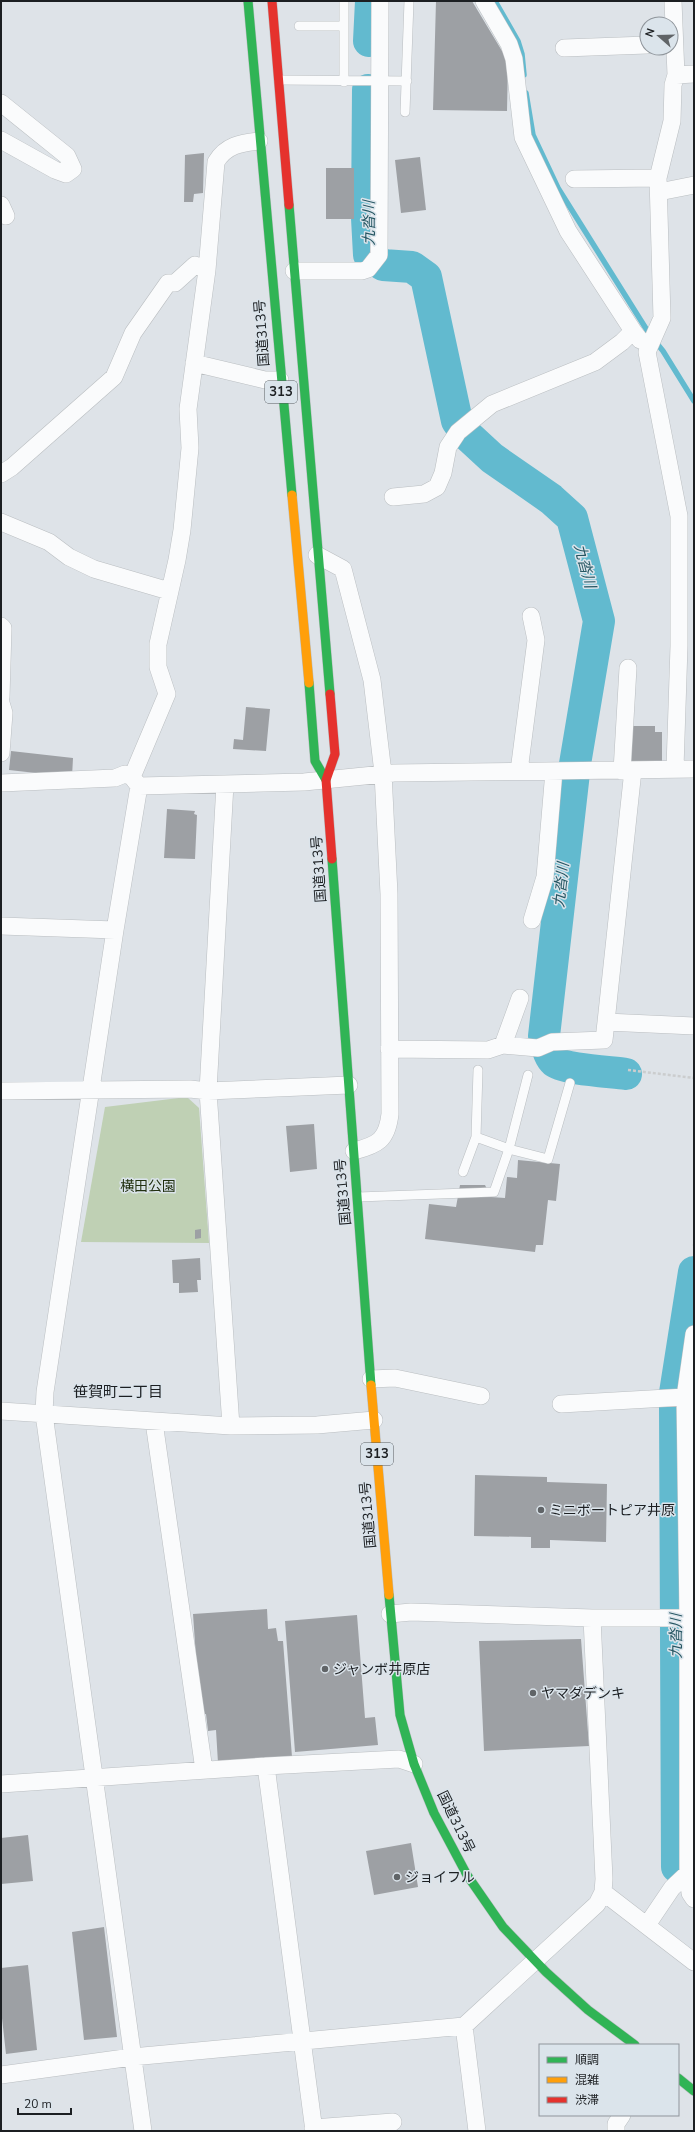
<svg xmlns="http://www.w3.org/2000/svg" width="695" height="2132" viewBox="0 0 695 2132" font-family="'Nunito Sans','Noto Sans JP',sans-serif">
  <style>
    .green { fill: #bfd0b4 }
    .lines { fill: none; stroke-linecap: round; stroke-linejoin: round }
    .stream { stroke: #62bacf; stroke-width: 5.5 }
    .river { stroke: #62bacf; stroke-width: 32 }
    .building { fill: #9da0a4 }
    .lane-casing { stroke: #babec1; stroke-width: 10 }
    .street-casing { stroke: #babec1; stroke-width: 18 }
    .fast-casing { stroke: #babec1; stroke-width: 10 }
    .slow-casing { stroke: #babec1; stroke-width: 10 }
    .jam-casing { stroke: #babec1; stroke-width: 10 }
    .path { stroke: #cbcdce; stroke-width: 2.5; stroke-dasharray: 3 2; stroke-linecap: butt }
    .lane { stroke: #fafbfc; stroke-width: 9 }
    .street { stroke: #fafbfc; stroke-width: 17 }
    .fast { stroke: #30b455; stroke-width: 9 }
    .slow { stroke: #ff9f0a; stroke-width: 9 }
    .jam { stroke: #e5322d; stroke-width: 9 }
    .poi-dot { fill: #606467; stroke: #dbe4eb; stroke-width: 1.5 }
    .labels { text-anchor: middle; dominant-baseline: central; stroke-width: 3; stroke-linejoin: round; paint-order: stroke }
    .shield { fill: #dbe4eb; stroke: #555a5e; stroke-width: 1 }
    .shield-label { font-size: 13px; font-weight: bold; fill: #1c1f22 }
    .street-label { font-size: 14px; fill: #1c1f22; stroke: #dbe4eb }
    .park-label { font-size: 14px; fill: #223111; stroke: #dbe4eb }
    .poi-label { font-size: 14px; fill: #1c1f22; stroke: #dbe4eb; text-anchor: start }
    .water-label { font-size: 15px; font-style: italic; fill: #255662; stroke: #dbe4eb }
    .neighbourhood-label { font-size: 15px; fill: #1c1f22; stroke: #dbe4eb }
  </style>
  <rect width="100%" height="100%" fill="#dee3e8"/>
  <path class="green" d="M187 1097 199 1108 209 1243 81 1242 105 1107Z"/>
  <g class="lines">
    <path class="stream" d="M495 1 518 41 522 54 524 75
      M526 93 533 135 558 188 650 335 663 351 694 401"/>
    <path class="river" d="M369 41 371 1
      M368 90 367 218 369 255 383 265 412 267 426 277 457 421 466 434 492 458 551 499 572 518 599 621 575 764 544 1036C547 1045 548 1056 555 1062 562 1069 613 1072 626 1074
      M675 1393 694 1272
      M675 1405 677 1867"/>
  </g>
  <path class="building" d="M436 1H472L508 61 507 111 433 110Z
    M204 153 203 193 194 194 193 202H184L185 155Z
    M420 157 426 210 401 213 395 160Z
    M326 168H354V219H326Z
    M246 707 270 709 266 751 233 749 234 739 243 740Z
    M632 726H655V732H662V763H631Z
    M11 751 73 758 72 777 9 770Z
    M167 809 195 811 194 814 197 815 195 859 164 858Z
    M314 1124 317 1169 290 1172 286 1126Z
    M518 1160 560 1164 556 1201 548 1200 543 1245H536L535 1252 425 1239 429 1204 456 1207 460 1185H485L491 1197 505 1198 507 1177 517 1178Z
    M201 1229V1238L195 1239V1230Z
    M200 1258 201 1280H197L198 1292 179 1293V1283H173L172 1260Z
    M475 1475 547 1477V1482L607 1484 606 1542 550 1540V1548H531V1537L474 1536Z
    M267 1609 268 1629 276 1628 278 1641H283L292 1757 218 1763 216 1730 208 1731 206 1714 200 1715 193 1614Z
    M357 1615 365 1718 375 1717 378 1745 295 1752 285 1621Z
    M581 1639 589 1746 484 1751 479 1641Z
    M28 1835 33 1881 1 1884V1838Z
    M411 1843 418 1887 374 1895 366 1851Z
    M104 1927 117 2037 84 2040 72 1932Z
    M28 1965 37 2050 6 2054 1 2009V1968Z"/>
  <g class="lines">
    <g class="lane-casing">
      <path id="lane" d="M344 1V82
        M299 26H344
        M279 80 407 81
        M405 112 409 1
        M476 1137 509 1149 548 1159 570 1083
        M463 1172 476 1137 478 1070
        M358 1197 494 1192 509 1149 528 1075"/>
    </g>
    <g class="street-casing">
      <path id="street" d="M484 1 509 44 514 59 523 137 568 231 633 331
        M673 1 676 75 673 85 672 121 658 178 662 318 647 352 679 516V646L675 768
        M564 48 647 45
        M676 75 694 74
        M1 103 67 156 73 169 66 174 55 170 1 140
        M574 179 658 178
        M659 192 694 185
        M1 205 6 216
        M294 271H362L368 269 379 255 380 1
        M194 363 265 380H280
        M1 474 12 467 114 377 133 333 168 283H175L195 265 207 270
        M393 497 424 494 437 487 443 473 448 447 458 432 492 404 595 362 622 342 633 331 640 340
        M1 522 49 542 69 557 94 569 169 591
        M317 555 343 569 372 680 383 773 389 894 390 1114C387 1140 378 1145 354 1151
        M1 626 3 628 1 697
        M1 703 4 713 1 753
        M519 771 536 640 531 616
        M622 771 628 668
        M132 777 167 694 158 667V644L177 560 182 530 190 448 188 409 207 270 216 162C226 145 241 143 259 141
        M1 783 115 778 125 774 132 777 139 786 304 782 394 773 694 769
        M225 784 208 1091 231 1426
        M139 786 115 930 45 1392 44 1414 143 2131
        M532 920 545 877 554 771
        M1 926 115 930
        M606 1022 633 770
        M503 1045 520 998
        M389 1049 488 1050 503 1045 538 1048 552 1042 604 1040 606 1022 694 1026
        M1 1091 190 1089 208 1091 349 1085
        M371 1379 395 1378 481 1396
        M561 1404 685 1397
        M1 1411 231 1426 317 1425 374 1420
        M154 1422 204 1770
        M390 1614 411 1612 592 1618H688
        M592 1618 604 1879 603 1892 694 1962
        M266 1766 314 2131
        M1 1784 266 1766 399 1759 414 1764
        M688 1873 690 1893 694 1899
        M647 1925 672 1888 688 1873V1618L685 1397 694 1334
        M464 2026 477 2131
        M1 2075 132 2057 464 2026 597 1904 603 1892
        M313 2128 393 2122
        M616 2131V2124L622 2115"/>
    </g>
    <g class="fast-casing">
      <path id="fast" d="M248 1 292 495
        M289 205 330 694
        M309 683 315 761 326 780
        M332 859 371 1385
        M389 1595 400 1715 414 1764 434 1813 467 1875 503 1927 546 1972 588 2010 635 2045
        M678 2078 694 2091"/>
    </g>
    <g class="slow-casing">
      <path id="slow" d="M292 495 309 683
        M371 1385 389 1595"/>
    </g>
    <g class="jam-casing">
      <path id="jam" d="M272 1 289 205
        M330 694 335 754 326 780 332 859"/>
    </g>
    <path class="path" d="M628 1070 694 1078
      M694 1244V1246"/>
    <use href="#lane" class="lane"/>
    <use href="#street" class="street"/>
    <use href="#fast" class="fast"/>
    <use href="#slow" class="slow"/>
    <use href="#jam" class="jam"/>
  </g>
  <g class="poi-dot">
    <circle cx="541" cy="1510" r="4"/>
    <circle cx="325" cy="1669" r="4"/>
    <circle cx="533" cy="1693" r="4"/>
    <circle cx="397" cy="1877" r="4"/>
  </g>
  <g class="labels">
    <g class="shield">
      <rect x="265" y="381" width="32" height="22" rx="3"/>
      <rect x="361" y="1443" width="32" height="22" rx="3"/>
    </g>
    <g class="shield-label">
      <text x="281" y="392">313</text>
      <text x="377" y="1454">313</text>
    </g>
    <g class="street-label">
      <text transform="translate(262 333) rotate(-94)">国道313号</text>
      <text transform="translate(319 869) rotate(-94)">国道313号</text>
      <text transform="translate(343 1192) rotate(-95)">国道313号</text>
      <text transform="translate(368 1515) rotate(-95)">国道313号</text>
      <text transform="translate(456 1822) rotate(64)">国道313号</text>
    </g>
    <g class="park-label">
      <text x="148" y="1186">横田公園</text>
    </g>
    <g class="poi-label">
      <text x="549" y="1510">ミニボートピア井原</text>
      <text x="333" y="1669">ジャンボ井原店</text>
      <text x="541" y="1693">ヤマダデンキ</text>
      <text x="405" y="1877">ジョイフル</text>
    </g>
    <g class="water-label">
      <text transform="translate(369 223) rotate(-90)">九沓川</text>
      <text transform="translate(585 566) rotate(75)">九沓川</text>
      <text transform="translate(561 885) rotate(-84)">九沓川</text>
      <text transform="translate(676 1636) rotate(-90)">九沓川</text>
    </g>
    <g class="neighbourhood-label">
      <text x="118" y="1392">笹賀町二丁目</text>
    </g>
  </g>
  <rect width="695" height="2132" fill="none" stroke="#1c1f22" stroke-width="4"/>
  <rect x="539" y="2044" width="140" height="72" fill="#dbe4eb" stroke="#8f959b"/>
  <rect x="547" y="2057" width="20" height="6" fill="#30b455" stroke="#8f959b"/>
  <text x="575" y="2064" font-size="12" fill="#1c1f22">順調</text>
  <rect x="547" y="2077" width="20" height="6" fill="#ff9f0a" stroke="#8f959b"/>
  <text x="575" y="2084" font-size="12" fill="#1c1f22">混雑</text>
  <rect x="547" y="2097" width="20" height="6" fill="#e5322d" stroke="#8f959b"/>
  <text x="575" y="2104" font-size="12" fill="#1c1f22">渋滞</text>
  <g transform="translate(659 36) rotate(290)"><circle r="19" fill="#dbe4eb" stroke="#8f959b"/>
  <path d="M0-3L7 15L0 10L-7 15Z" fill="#606467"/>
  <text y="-6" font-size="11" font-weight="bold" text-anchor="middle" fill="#1c1f22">N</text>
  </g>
  <path d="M18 2108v6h53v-6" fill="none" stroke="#1c1f22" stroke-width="2"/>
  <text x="24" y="2108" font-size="12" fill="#1c1f22" stroke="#dbe4eb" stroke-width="3" paint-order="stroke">20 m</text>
</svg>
